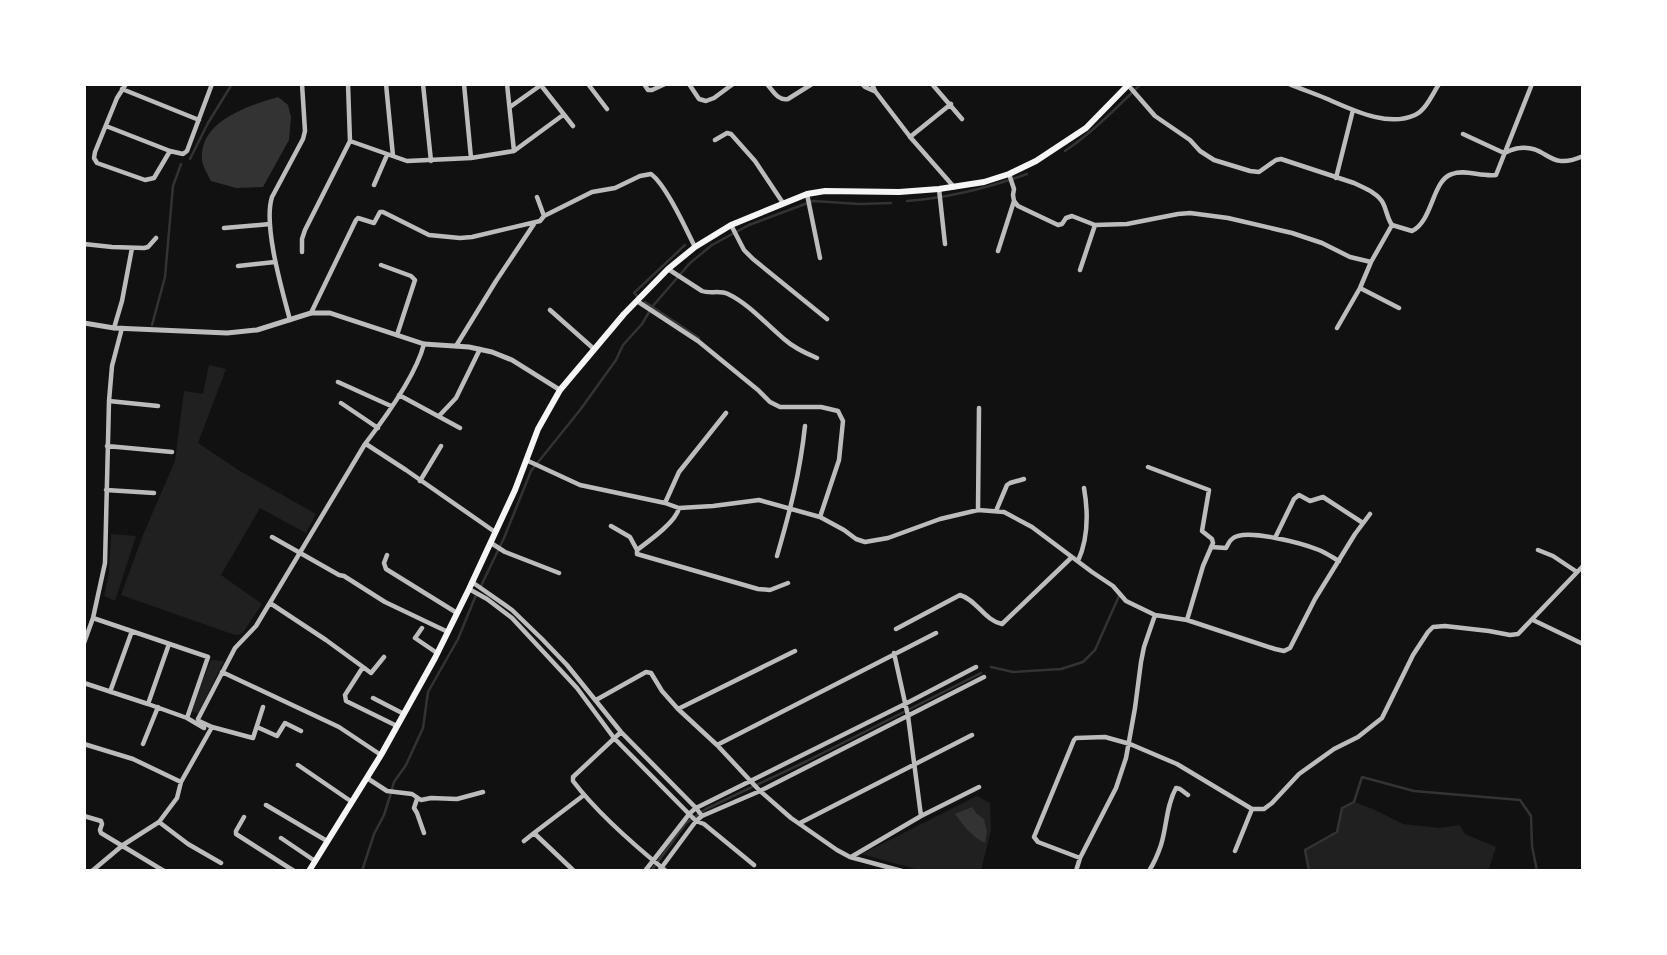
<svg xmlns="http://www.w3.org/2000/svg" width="1667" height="955" viewBox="0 0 1667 955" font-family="Merriweather,serif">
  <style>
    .green { fill: #202020 }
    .water { fill: #333 }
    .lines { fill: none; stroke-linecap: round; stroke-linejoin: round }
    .stream { stroke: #333; stroke-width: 2.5 }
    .minor { stroke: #bcbcbc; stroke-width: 4.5 }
    .tertiary { stroke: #bcbcbc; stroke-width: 5 }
    .secondary { stroke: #f5f5f5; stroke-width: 6 }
  </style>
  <rect width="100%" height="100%" fill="#111"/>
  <path class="green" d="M209 365 226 369 198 443 240 471 316 514 306 533 260 508 221 575 262 604 242 634 235 635 121 595 143 535 175 461 184 391 203 394Z
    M111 534 136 536 115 601 104 596 109 573Z
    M211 660 224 661 198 714 191 711Z
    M977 796 990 803 991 830 981 871H922L862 854Z
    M1354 802 1373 809 1403 824 1439 828 1460 825 1465 834 1496 847 1488 871H1309L1305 850 1337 832 1342 808Z"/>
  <path class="water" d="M278 97 288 105 291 117 289 140 263 187 236 188 211 181C208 175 203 167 202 160 199 121 248 106 278 97Z
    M972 807 977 814 984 819 987 831 985 843C972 837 963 825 955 814Z"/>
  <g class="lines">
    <path class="stream" d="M1065 151C1093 132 1117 107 1141 84
      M190 159 208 123 232 84
      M907 201C948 198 988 188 1027 174
      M637 296 634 293 685 245
      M645 302 699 338
      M152 325 165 277 173 186 181 164
      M481 586 504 538 531 471 580 410 616 360 623 345 642 324 652 307 690 263 712 245 749 225 813 201 860 204 891 203
      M991 667 1013 672 1061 669 1083 662 1095 650 1119 596
      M392 789 394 782 406 765 423 728 428 692 458 639 476 595
      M362 871 374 834 384 815 391 793
      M651 871 686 823 706 809 807 761 981 673
      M1309 871 1305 850 1337 832 1342 808 1354 802 1362 777 1414 791 1520 800 1531 816 1532 846 1537 871"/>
    <path class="minor" d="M126 84 117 98 95 152 94 158 97 163 145 180 154 178 170 151
      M386 84 393 156
      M423 84 431 161
      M464 84 471 158
      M507 84 514 151
      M540 84 573 126
      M588 84 607 109
      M644 84 648 90H652L665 84
      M689 84 699 99 706 101 714 98 733 84
      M767 84C773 91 778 101 788 99L812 84
      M862 84 865 87 874 91
      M872 84 875 91 911 138 954 187
      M932 84 962 119
      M1289 84C1301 89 1313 93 1325 98 1351 109 1387 128 1415 115 1426 110 1433 93 1439 84
      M1128 85 1155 116 1190 140 1200 151 1214 160 1250 171 1259 172 1276 160 1281 159 1354 183C1364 188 1378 193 1383 203 1387 211 1387 218 1392 225
      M122 89 199 120
      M510 107 541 85
      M106 126 170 151 183 154 187 151 212 84
      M1463 134 1504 153C1509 151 1515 148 1520 148 1548 145 1548 172 1583 156
      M910 137 951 104
      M715 140 727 133 731 134 755 161 783 203
      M350 141 407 161 471 158 514 151 563 115
      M1336 178 1353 110
      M374 185 387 155
      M939 189 945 244
      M807 194 820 258
      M1014 201 1018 206 1058 225 1062 224 1066 218 1072 216 1095 225 1127 224 1178 214 1190 213 1228 218 1292 233 1322 243 1350 257 1371 262
      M544 216 592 192 615 188 640 176 651 174C666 185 686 229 695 247
      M731 225 744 250 753 259 827 319
      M1392 225 1412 231C1433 221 1432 180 1452 174 1465 169 1481 177 1496 175L1532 84
      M224 228 270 224
      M84 244 112 247 144 248 148 247 156 238
      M998 251 1014 201 1013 195 1014 189 1009 174
      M302 252V239L305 230 350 141 348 84
      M381 265 411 276 415 280 397 335
      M238 266 275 262
      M668 269 702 291C710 294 720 290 728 294 749 304 766 324 784 339 794 348 805 353 817 358
      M1080 270 1095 225
      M1360 288 1399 308
      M637 301 698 341 758 390 770 402 780 407H821L838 411 843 421 839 460 820 517
      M550 310 594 349
      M311 313 356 220 358 218 374 223 380 212H383L429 235 460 238 472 237 540 221 544 216 537 197
      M290 320C282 290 263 225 272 197L303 139 305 131 302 84
      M114 328 122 301 132 248
      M1337 328 1360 288 1371 262 1392 225
      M456 346 496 281 534 224
      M338 382 391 406
      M399 395 460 428
      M109 401 158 406
      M341 403 378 428
      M439 416 456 398 480 349
      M366 444 406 470 495 532
      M107 446 172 452
      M526 460 580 485 665 503 679 508 713 506 759 500 820 517 844 530 856 539 865 542 888 538 940 519 978 510 1004 512 1032 527 1092 572 1113 586 1126 601 1155 615 1144 647 1141 662 1135 708 1126 758 1116 788 1080 858 1076 871
      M1148 467 1209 490 1202 531 1212 539 1213 543 1203 566 1187 620
      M420 481 441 446
      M106 490 154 493
      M665 503 679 472 726 413
      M679 508C676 522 649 541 637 550V554L758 589 770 590 788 583
      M978 510 979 408
      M996 511 1007 485 1010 483 1024 479
      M611 526 630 537 637 550
      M272 537 339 575 344 576 385 602 448 632
      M1275 538 1294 499 1299 495 1310 501 1323 497 1363 523
      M491 543 505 552 559 573
      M1211 547 1226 548C1228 545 1229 541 1232 539 1244 527 1304 544 1319 550 1326 553 1332 557 1339 561
      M1538 550 1553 556 1577 572
      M387 555 384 563 386 569 457 613
      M777 556C790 511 800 473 805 426
      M1078 561C1088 539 1088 511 1084 488
      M472 582 512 610 542 639 567 665 621 732 696 808 702 816
      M469 589 487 599 512 618 577 688 614 738 696 821 704 824 754 865
      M270 603 326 640 363 667 345 695 346 701 397 726
      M1155 615 1187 620 1275 649 1284 651 1290 648 1315 599 1355 534 1370 514
      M1533 620 1583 644
      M422 628 415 638 437 653
      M896 629 960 595C977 600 984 620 1002 624L1072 557
      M84 643 93 618 105 563 109 401 112 366 122 328
      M894 653 908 716 921 816
      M363 667 371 673 384 657
      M222 672 339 727 381 755
      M84 683 148 704 187 718 208 657 93 618
      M110 692 132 631
      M373 698 404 714
      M596 700 646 672 651 673 662 691 678 709 717 745 759 790 791 818 837 850 850 857 902 871
      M148 704 169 644
      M263 707 253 738 212 727 199 721 198 719 235 648 256 626 365 444C385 418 416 375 424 344
      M678 709 795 651
      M187 718 204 728
      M257 727 277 736 285 723 301 731
      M621 732 573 777V781C598 814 634 845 666 871
      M84 744 133 759 181 782
      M143 744 158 707
      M717 745 936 633
      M298 765 352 802
      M367 778 387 791 412 794 421 800 431 798 457 799 483 792
      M417 799 414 808 417 813 424 833
      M266 805 327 841
      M84 816 101 821 102 824 100 830 101 833 164 871
      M244 817 236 831V834L294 871
      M159 822 188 844 221 863
      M800 823 972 735
      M281 838 315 861
      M524 841 534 833
      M1235 851 1252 809
      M851 857 921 816 979 787
      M1080 858 1038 842 1034 837 1074 740 1076 738 1105 737 1130 744 1177 764 1252 809H1264L1272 803 1299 774 1334 749 1358 737 1382 718 1413 655 1428 632 1433 627 1445 626 1489 631 1510 635 1518 634 1583 566
      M92 871 123 845 159 822 177 798 181 782 212 727
      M574 871 534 833 584 795
      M645 871 690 813 696 808 905 704 976 667
      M659 871 696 821 702 816 760 791 984 677
      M1149 871C1154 863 1158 854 1161 845 1167 826 1166 806 1176 788L1180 789 1188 795"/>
    <path class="tertiary" d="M84 323 114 328 227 333 257 330 311 313H330L424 344 469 347 492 352 512 360 560 390"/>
    <path class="secondary" d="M309 871 381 755 435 658 469 589 515 490 538 429 560 390 624 314 668 269 695 247 731 225 807 194 825 191 899 192 939 189 984 182 1009 174 1036 161 1086 128 1129 84"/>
  </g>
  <rect width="1667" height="955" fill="none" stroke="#ffffff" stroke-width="172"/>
</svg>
